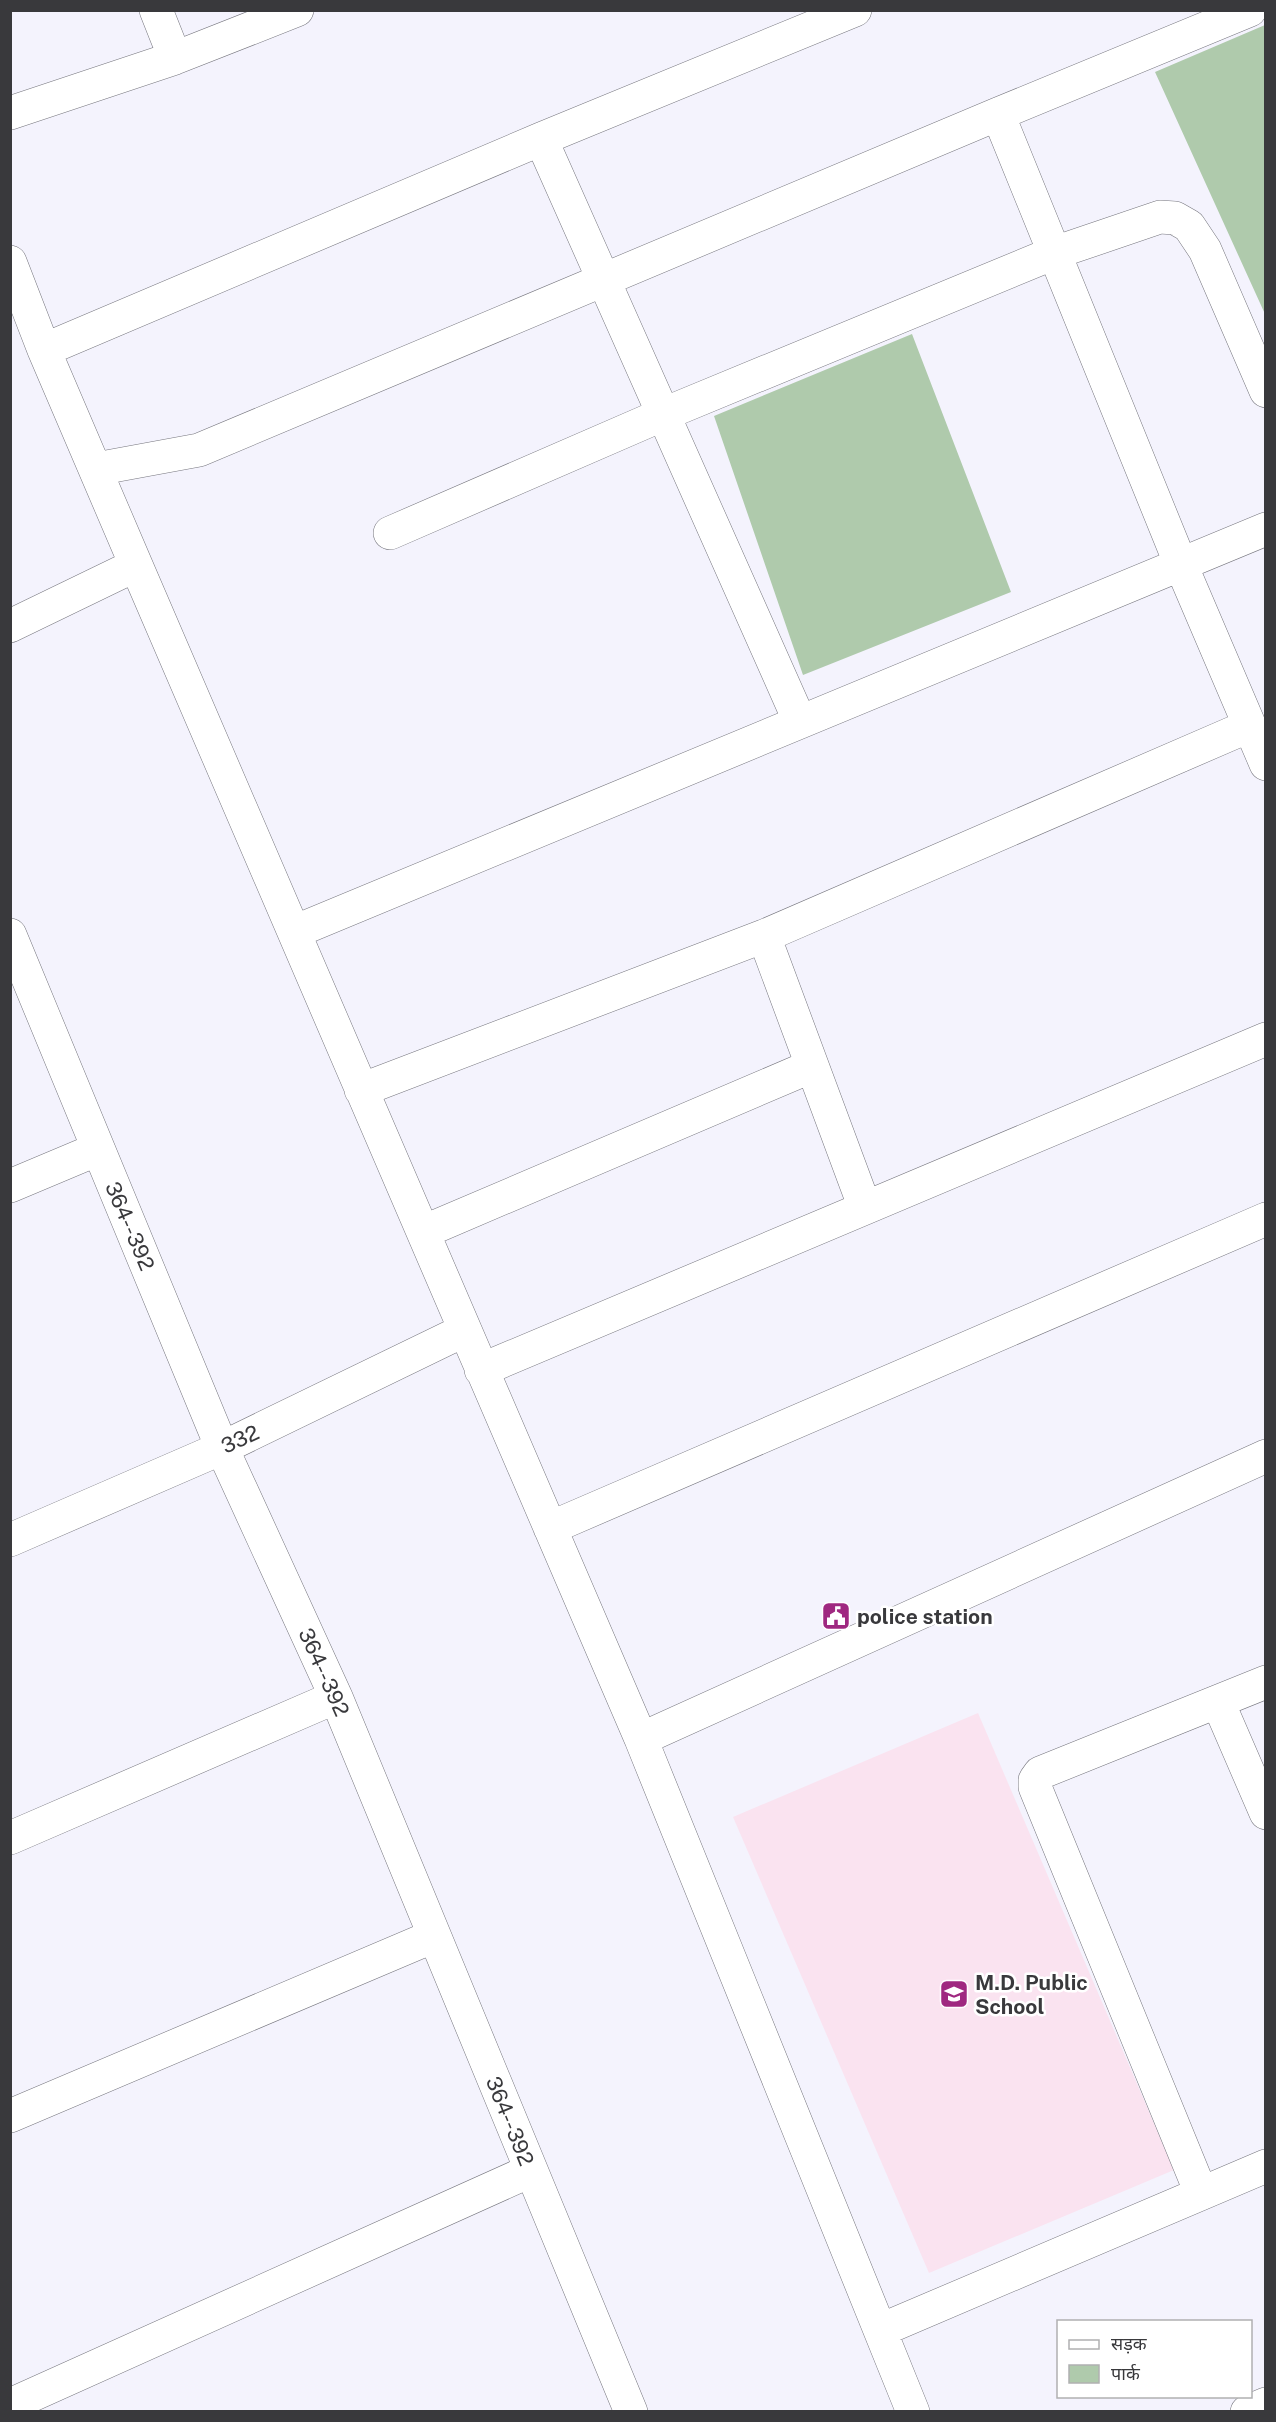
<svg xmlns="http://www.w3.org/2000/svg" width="1276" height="2422" viewBox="0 0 1276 2422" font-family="'Public Sans','Noto Sans Devanagari',sans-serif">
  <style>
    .education { fill: #fae3f0 }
    .green { fill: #afcaac }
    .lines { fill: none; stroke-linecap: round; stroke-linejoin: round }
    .street-casing { stroke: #76767e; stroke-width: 34 }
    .street { stroke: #fff; stroke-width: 33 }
    .labels { text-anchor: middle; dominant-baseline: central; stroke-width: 5; stroke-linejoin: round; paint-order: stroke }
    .street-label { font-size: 21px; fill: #39393c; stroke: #fff }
    .poi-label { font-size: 21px; font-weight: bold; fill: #39393c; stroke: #fff; text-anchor: start }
  </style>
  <rect width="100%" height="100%" fill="#f4f3fd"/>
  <path class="education" d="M978 1713 1174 2170 929 2273 733 1817Z"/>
  <path class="green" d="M1265 25V314L1155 72Z
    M912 334 1011 592 803 675 714 416Z"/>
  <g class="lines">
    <g class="street-casing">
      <path id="street" d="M156 10 175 58
        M10 113 175 58 297 10
        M998 114 1181 565 1266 764
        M541 139 800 722
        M10 262 44 350 136 565 641 1739 913 2412
        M44 350 541 139 855 10
        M96 469 199 450 998 114 1250 10
        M390 533 664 414 1054 253 1160 217 1175 218 1189 226 1205 250 1266 391
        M10 626 136 565
        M294 932 1266 529
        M10 935 222 1448 336 1697 631 2412
        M764 936 1249 726
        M361 1090 764 936 865 1208
        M10 1186 98 1149
        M423 1232 812 1066
        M481 1370 1266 1039
        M550 1528 1266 1219
        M10 1540 222 1448 465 1330
        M1218 1702 1266 1813
        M641 1739 1266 1456
        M10 1838 336 1697
        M10 2116 434 1936
        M1201 2193 1035 1787V1780L1040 1773 1266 1682
        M881 2330 1266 2166
        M10 2405 530 2171
        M1247 2412 1266 2404"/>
    </g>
    <use href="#street" class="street"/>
  </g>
  <defs>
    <g id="civic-square" transform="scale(1.5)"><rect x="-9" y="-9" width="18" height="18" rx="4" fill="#9f2880" stroke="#fff"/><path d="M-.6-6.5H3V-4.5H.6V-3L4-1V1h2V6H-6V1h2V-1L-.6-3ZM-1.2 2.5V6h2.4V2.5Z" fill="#fff"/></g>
    <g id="school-square" transform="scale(1.5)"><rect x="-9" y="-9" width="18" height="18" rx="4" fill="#9f2880" stroke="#fff"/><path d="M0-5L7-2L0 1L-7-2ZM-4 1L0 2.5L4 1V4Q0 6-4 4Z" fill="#fff"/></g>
  </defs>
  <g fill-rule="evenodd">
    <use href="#civic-square" x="836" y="1616"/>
    <use href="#school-square" x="954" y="1994"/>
  </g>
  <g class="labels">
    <g class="street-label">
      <text transform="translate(130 1226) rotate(67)">364--392</text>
      <text transform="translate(240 1439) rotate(-25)">332</text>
      <text transform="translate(324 1672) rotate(66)">364--392</text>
      <text transform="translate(510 2121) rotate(68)">364--392</text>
    </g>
    <g class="poi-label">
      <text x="857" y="1616">police station</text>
      <text x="975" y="1982">M.D. Public<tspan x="975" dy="24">School</tspan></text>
    </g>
  </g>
  <rect width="1276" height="2422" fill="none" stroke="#39393c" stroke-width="24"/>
  <rect x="1057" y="2320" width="195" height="78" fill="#ffffff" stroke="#b0b0b1" stroke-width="1.5"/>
  <rect x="1069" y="2340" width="30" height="9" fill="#ffffff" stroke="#b0b0b1" stroke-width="1.5"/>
  <text x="1111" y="2350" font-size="18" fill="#39393c">सड़क</text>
  <rect x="1069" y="2365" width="30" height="18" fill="#afcaac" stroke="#b0b0b1" stroke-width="1.5"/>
  <text x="1111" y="2380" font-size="18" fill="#39393c">पार्क</text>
</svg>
